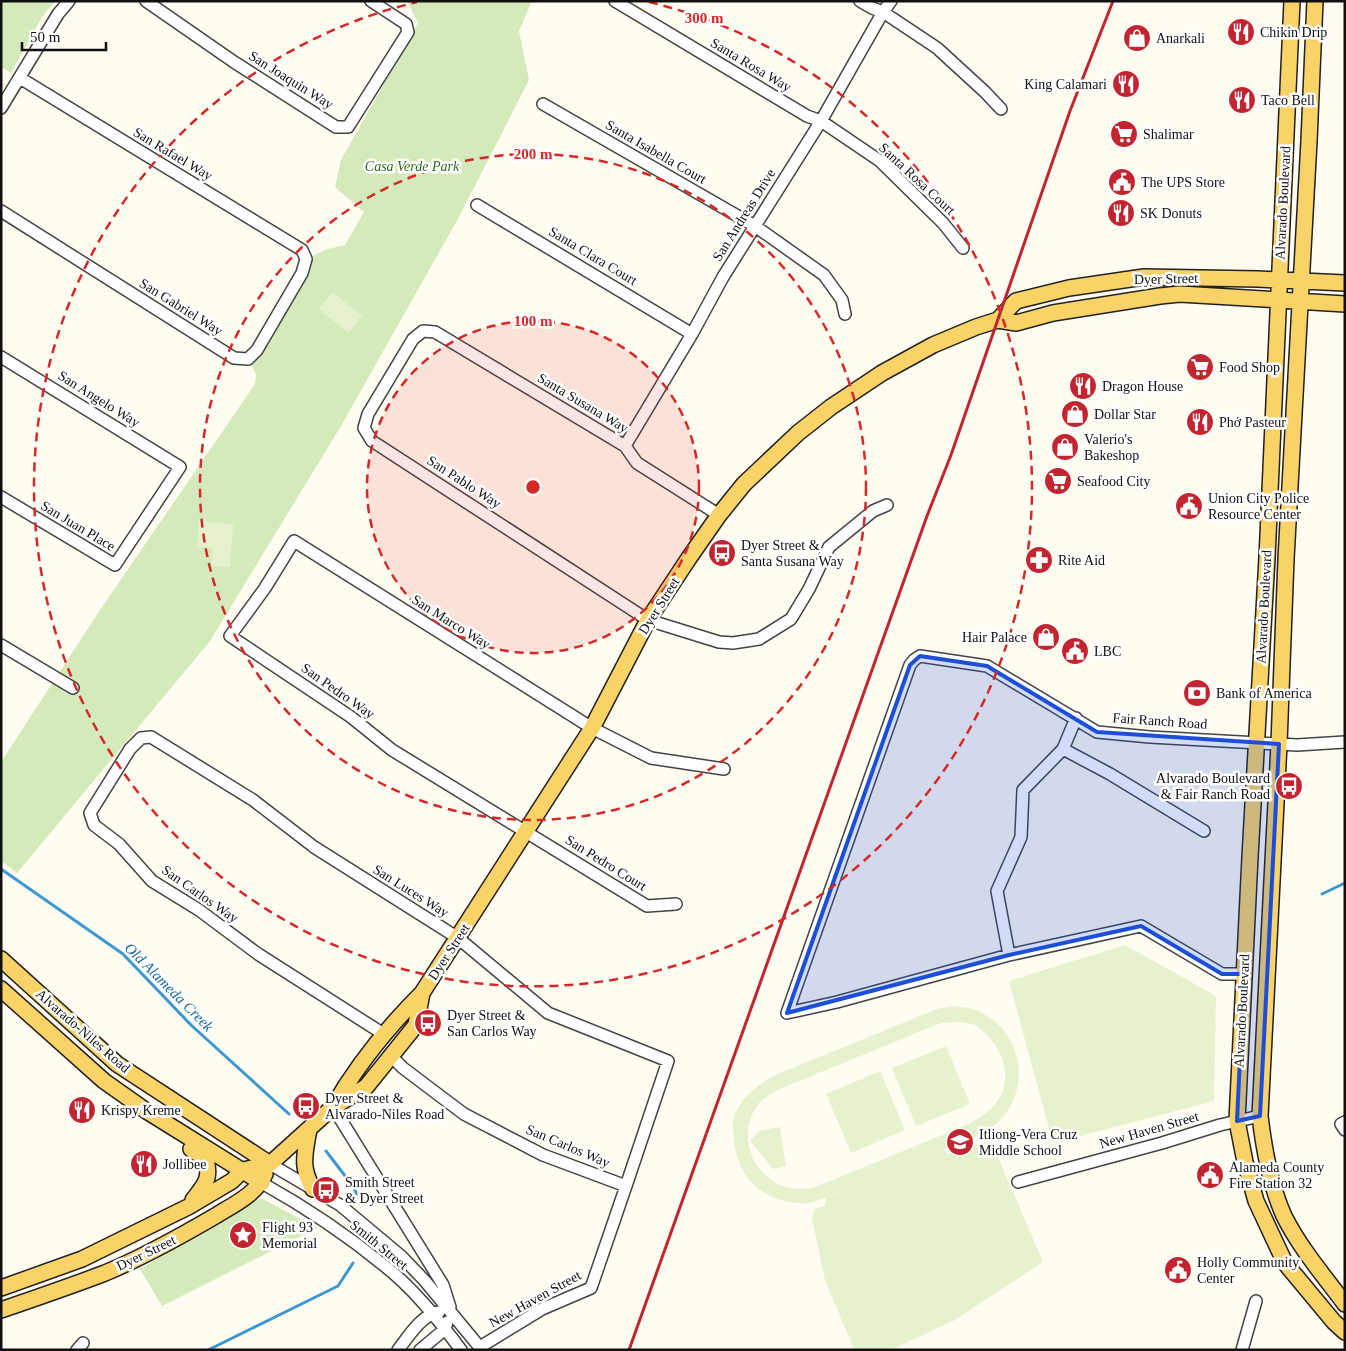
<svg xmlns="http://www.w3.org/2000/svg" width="1346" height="1351" viewBox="0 0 1346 1351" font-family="'Times New Roman',serif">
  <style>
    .green { fill: #d5eabb }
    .pitch { fill: #e6f1cd; fill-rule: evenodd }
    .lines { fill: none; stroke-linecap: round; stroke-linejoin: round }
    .stream { stroke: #3c98cf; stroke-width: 3 }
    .minor-casing { stroke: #434343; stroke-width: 14 }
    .major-casing { stroke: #212121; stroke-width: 18 }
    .minor { stroke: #fff; stroke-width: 11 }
    .major { stroke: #f9d268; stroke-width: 15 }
    .rail { stroke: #c22530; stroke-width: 3 }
    .marked { fill: #1d4ed8; fill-opacity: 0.2; stroke: #1d4ed8; stroke-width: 4; stroke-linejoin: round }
    .ring { fill: none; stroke: #d62828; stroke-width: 2.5; stroke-dasharray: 9 6 }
    .labels { text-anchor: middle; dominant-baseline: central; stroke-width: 5; stroke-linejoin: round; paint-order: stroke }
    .poi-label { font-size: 14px; fill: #101010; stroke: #fff; text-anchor: start }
    .street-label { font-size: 14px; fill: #101010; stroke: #fff }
    .park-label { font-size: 14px; font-style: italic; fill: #30691e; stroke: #fff }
    .water-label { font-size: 15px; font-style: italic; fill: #166aa4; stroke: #fff }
    .centre { fill: #d62828; stroke: #fff; stroke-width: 2.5 }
    .ring-label { font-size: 15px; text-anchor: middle; font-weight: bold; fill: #d62828; stroke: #fff; stroke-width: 5; stroke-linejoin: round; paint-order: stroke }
  </style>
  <rect width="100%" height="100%" fill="#fffcf2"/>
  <path class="green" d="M1 1H55L42 17 11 73 1 67Z
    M407 1H532L519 31 529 80 459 217 341 426 210 641 17 873 1 861V762L100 610 255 384 256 374 248 359 306 259 328 249 345 245 364 212 335 187 341 160 418 23Z
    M261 1198 317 1228 162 1306 140 1269Z"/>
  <path class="pitch" d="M332 292 362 316 348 333 319 309Z
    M199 521 233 524 230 567 211 566 212 548 197 547Z
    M1125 945 1216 996 1214 1101 1053 1143 1009 981Z
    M953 1006C959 1007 966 1007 972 1009 1022 1025 1035 1089 996 1124 981 1137 961 1141 944 1150L948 1154 986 1142 993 1146 1043 1262 953 1321 891 1350H854L825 1280 812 1218 815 1209 824 1206 826 1203 825 1198 849 1188C833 1193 816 1205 798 1203 760 1200 735 1174 734 1136 733 1131 732 1125 733 1120 738 1100 756 1086 773 1076L937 1009ZM960 1022C966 1023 974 1024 979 1028 1000 1043 1015 1076 998 1100 991 1111 982 1116 971 1123L813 1188C803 1189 795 1190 786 1187 751 1177 735 1131 760 1102 766 1096 774 1092 782 1088L941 1023Z
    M946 1046 970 1104 916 1126 892 1068Z
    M880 1071 905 1130 851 1153 826 1094Z
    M780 1127 786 1166 773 1169 750 1141 759 1131Z"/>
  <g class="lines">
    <path class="stream" d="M1 869 123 954 191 1025 289 1114
      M1322 894 1345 883
      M326 1151 352 1185 357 1194
      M208 1350 338 1286 353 1263"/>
    <g class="minor-casing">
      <path id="minor" d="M146 1 234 62 336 127H348L408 32 406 24 371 1
        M615 1 807 116 821 121 880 161 943 223 963 248
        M860 1 872 8 883 12 937 48 985 92 1001 109
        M543 104 755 226 824 275 842 300 845 314
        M1 108 58 14 69 1
        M477 205 692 334
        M1 211 234 358 248 359 257 350 302 273 306 259 302 250 20 78
        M1 357 180 467 115 565 1 497
        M625 446 692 334 723 277 821 121 883 12 891 1
        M719 515 637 463 625 446 435 332 423 331 413 339 368 414 364 428 372 441 648 620 719 642 733 643 759 639 791 619 809 589 829 547 873 511 887 505
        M1 645 73 688
        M1063 749 1076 718
        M676 904 647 906 392 750 351 717 230 636 265 588 294 541 592 728 651 758 724 769
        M1009 955 997 891 1021 837 1023 790 1063 749 1110 774 1204 831
        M1244 974H1222L1141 926 1009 955 837 1002 787 1013 910 665 914 660 920 656 987 666 1097 732 1150 737 1297 745 1345 742
        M385 1035 258 954 199 910 152 881 119 844 94 825 90 813 130 749 141 738 151 737 253 800 314 847 458 938 548 1013 668 1061 626 1186 543 1155 464 1114 403 1068 392 1057
        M333 1107 443 1285 450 1307
        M1345 1122 1341 1124 1345 1130
        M270 1164 340 1205 401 1256 425 1281 482 1350
        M1018 1182 1162 1143 1220 1125 1260 1116
        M262 1183C305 1207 347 1235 386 1267 415 1290 439 1320 461 1350
        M480 1347 542 1309 591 1288 626 1186
        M77 1350 83 1343
        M398 1350C408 1337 422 1314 439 1312
        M420 1350 445 1329 447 1322
        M1242 1350 1256 1301"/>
    </g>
    <g class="major-casing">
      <path id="major" d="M1292 1 1267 558 1250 857 1237 1121 1245 1162 1256 1201 1285 1263 1334 1322 1345 1332
        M1315 1 1309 141 1286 559 1279 744 1260 1116C1264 1150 1270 1185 1284 1216 1300 1248 1324 1276 1345 1304
        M998 320 1016 301 1069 288 1144 277 1258 279 1345 283
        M1 959 117 1064 270 1164
        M1 989 104 1081 145 1110 262 1183
        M333 1107C357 1065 388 1027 422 993L592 728 648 620 689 558 719 515 744 484 798 433 831 407 882 373 933 345 976 327 998 320 1016 323 1053 313 1160 296 1180 294 1345 304
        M309 1129C305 1154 300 1166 313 1189
        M191 1149 206 1159C211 1180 205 1184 193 1200
        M1 1288 82 1259 188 1207 232 1181 243 1170 270 1164 333 1107 366 1087 416 1025 422 993
        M1 1310C36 1298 71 1286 105 1273 144 1257 181 1236 217 1215 233 1205 258 1193 265 1174"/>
    </g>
    <use href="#minor" class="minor"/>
    <use href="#major" class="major"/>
    <path class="rail" d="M629 1350 927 516 951 455 1070 111 1113 1"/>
  </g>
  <path class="marked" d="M920 656 987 666 1097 732 1279 744 1260 1116 1237 1121 1244 974H1222L1141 926 1009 955 787 1013 910 665Z"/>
  <circle cx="533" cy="487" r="166" fill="#d62828" fill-opacity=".12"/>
  <g class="ring">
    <circle cx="533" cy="487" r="166"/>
    <circle cx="533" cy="487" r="333"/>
    <path d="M649 2A499 499 0 1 1 417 2"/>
  </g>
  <defs>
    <g id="restaurant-disc" transform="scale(1.4375)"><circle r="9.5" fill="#c22530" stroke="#fff"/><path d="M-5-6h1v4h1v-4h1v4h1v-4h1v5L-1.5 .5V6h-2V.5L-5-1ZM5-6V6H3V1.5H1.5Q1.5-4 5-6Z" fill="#fff"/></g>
    <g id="shop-disc" transform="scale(1.4375)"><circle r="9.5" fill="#c22530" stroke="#fff"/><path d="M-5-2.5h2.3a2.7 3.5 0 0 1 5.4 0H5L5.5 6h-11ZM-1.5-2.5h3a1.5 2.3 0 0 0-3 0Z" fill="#fff"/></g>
    <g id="supermarket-disc" transform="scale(1.4375)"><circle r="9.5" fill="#c22530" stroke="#fff"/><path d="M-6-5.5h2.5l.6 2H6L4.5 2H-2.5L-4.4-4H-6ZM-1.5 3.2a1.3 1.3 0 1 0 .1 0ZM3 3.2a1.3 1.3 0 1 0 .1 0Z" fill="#fff"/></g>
    <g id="civic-disc" transform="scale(1.4375)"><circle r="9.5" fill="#c22530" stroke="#fff"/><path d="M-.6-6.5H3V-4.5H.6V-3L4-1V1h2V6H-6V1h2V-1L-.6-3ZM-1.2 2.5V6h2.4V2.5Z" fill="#fff"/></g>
    <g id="bus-disc" transform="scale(1.4375)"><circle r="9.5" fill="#c22530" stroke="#fff"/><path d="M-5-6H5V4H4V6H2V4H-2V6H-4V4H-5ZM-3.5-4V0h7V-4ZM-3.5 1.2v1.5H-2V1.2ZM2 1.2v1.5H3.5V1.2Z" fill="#fff"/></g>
    <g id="pharmacy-disc" transform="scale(1.4375)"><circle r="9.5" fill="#c22530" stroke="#fff"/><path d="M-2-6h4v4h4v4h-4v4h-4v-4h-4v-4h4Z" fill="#fff"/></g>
    <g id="bank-disc" transform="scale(1.4375)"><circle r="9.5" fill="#c22530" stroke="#fff"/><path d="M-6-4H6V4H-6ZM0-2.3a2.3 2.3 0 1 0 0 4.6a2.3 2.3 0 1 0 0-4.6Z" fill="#fff"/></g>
    <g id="school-disc" transform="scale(1.4375)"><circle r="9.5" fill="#c22530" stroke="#fff"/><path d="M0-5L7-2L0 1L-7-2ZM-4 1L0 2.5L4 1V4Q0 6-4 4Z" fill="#fff"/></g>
    <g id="sight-disc" transform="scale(1.4375)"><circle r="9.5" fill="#c22530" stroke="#fff"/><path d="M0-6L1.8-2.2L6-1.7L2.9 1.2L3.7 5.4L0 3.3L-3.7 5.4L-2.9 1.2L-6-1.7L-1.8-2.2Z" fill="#fff"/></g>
  </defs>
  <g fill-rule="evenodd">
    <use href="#restaurant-disc" x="1241" y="32"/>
    <use href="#shop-disc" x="1137" y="38"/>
    <use href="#restaurant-disc" x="1126" y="84"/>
    <use href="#restaurant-disc" x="1242" y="100"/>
    <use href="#supermarket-disc" x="1124" y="134"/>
    <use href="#civic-disc" x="1122" y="182"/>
    <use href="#restaurant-disc" x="1121" y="213"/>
    <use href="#supermarket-disc" x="1200" y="367"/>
    <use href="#restaurant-disc" x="1083" y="386"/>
    <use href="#shop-disc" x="1075" y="414"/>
    <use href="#restaurant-disc" x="1200" y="422"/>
    <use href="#shop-disc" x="1065" y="447"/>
    <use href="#supermarket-disc" x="1058" y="481"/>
    <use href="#civic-disc" x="1189" y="506"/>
    <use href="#bus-disc" x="722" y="553"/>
    <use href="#pharmacy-disc" x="1039" y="560"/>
    <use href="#shop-disc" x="1046" y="637"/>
    <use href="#civic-disc" x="1075" y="651"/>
    <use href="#bank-disc" x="1197" y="693"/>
    <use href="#bus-disc" x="1289" y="786"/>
    <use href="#bus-disc" x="428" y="1023"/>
    <use href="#bus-disc" x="306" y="1106"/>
    <use href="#restaurant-disc" x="82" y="1110"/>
    <use href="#school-disc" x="960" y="1142"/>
    <use href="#restaurant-disc" x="144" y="1164"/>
    <use href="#civic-disc" x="1210" y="1175"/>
    <use href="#bus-disc" x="326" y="1190"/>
    <use href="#sight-disc" x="243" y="1235"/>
    <use href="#civic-disc" x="1178" y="1270"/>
  </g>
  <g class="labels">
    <g class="poi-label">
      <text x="1260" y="32">Chikin Drip</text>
      <text x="1156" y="38">Anarkali</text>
      <text x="1107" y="84" text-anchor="end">King Calamari</text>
      <text x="1261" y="100">Taco Bell</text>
      <text x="1143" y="134">Shalimar</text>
      <text x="1141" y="182">The UPS Store</text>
      <text x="1140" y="213">SK Donuts</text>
      <text x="1219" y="367">Food Shop</text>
      <text x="1102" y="386">Dragon House</text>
      <text x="1094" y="414">Dollar Star</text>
      <text x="1219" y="422">Phở Pasteur</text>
      <text x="1084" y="439">Valerio's<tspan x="1084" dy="16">Bakeshop</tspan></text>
      <text x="1077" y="481">Seafood City</text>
      <text x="1208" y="498">Union City Police<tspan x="1208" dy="16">Resource Center</tspan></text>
      <text x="741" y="545">Dyer Street &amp;<tspan x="741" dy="16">Santa Susana Way</tspan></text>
      <text x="1058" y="560">Rite Aid</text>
      <text x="1027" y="637" text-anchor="end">Hair Palace</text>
      <text x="1094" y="651">LBC</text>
      <text x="1216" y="693">Bank of America</text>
      <text x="1270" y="778" text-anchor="end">Alvarado Boulevard<tspan x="1270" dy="16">&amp; Fair Ranch Road</tspan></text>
      <text x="447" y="1015">Dyer Street &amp;<tspan x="447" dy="16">San Carlos Way</tspan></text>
      <text x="325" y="1098">Dyer Street &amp;<tspan x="325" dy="16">Alvarado-Niles Road</tspan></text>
      <text x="101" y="1110">Krispy Kreme</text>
      <text x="979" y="1134">Itliong-Vera Cruz<tspan x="979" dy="16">Middle School</tspan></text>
      <text x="163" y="1164">Jollibee</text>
      <text x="1229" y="1167">Alameda County<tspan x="1229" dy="16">Fire Station 32</tspan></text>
      <text x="345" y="1182">Smith Street<tspan x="345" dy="16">&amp; Dyer Street</tspan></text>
      <text x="262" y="1227">Flight 93<tspan x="262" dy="16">Memorial</tspan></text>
      <text x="1197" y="1262">Holly Community<tspan x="1197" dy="16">Center</tspan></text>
    </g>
    <g class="street-label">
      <text transform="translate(751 65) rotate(31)">Santa Rosa Way</text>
      <text transform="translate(291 80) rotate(32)">San Joaquin Way</text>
      <text transform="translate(656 152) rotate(30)">Santa Isabella Court</text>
      <text transform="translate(173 154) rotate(31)">San Rafael Way</text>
      <text transform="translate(917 179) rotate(43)">Santa Rosa Court</text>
      <text transform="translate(1283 203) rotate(-87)">Alvarado Boulevard</text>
      <text transform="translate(744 215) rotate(-58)">San Andreas Drive</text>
      <text transform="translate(593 256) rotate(31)">Santa Clara Court</text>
      <text transform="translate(1166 279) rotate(-1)">Dyer Street</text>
      <text transform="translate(181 307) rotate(32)">San Gabriel Way</text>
      <text transform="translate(99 399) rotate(32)">San Angelo Way</text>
      <text transform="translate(583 403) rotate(31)">Santa Susana Way</text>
      <text transform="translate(464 482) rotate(33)">San Pablo Way</text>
      <text transform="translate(78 526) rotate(31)">San Juan Place</text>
      <text transform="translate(659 606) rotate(-58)">Dyer Street</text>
      <text transform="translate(1264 607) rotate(-87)">Alvarado Boulevard</text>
      <text transform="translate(451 622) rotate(32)">San Marco Way</text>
      <text transform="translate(338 691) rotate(35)">San Pedro Way</text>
      <text transform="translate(1160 721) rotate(4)">Fair Ranch Road</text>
      <text transform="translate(606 863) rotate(32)">San Pedro Court</text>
      <text transform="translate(411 891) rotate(32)">San Luces Way</text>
      <text transform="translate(200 894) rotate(35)">San Carlos Way</text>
      <text transform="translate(449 952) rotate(-57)">Dyer Street</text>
      <text transform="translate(1242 1011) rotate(-87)">Alvarado Boulevard</text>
      <text transform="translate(83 1031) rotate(41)">Alvarado-Niles Road</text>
      <text transform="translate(1149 1130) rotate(-16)">New Haven Street</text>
      <text transform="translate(568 1146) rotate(23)">San Carlos Way</text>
      <text transform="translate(379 1245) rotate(39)">Smith Street</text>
      <text transform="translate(146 1253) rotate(-26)">Dyer Street</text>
      <text transform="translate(535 1299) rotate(-29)">New Haven Street</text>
    </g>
    <g class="park-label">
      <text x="412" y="166">Casa Verde Park</text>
    </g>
    <g class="water-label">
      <text transform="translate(169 987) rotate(45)">Old Alameda Creek</text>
    </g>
  </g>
  <circle cx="533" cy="487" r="8" class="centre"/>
  <g class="ring-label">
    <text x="704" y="23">300 m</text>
    <text x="533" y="159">200 m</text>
    <text x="533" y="326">100 m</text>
  </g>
  <rect width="1346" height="1351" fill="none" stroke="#101010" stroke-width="5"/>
  <path d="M22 42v8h84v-8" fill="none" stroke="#101010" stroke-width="2.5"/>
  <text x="30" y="42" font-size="15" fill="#101010" stroke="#ffffff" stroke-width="4" paint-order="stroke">50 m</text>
</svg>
